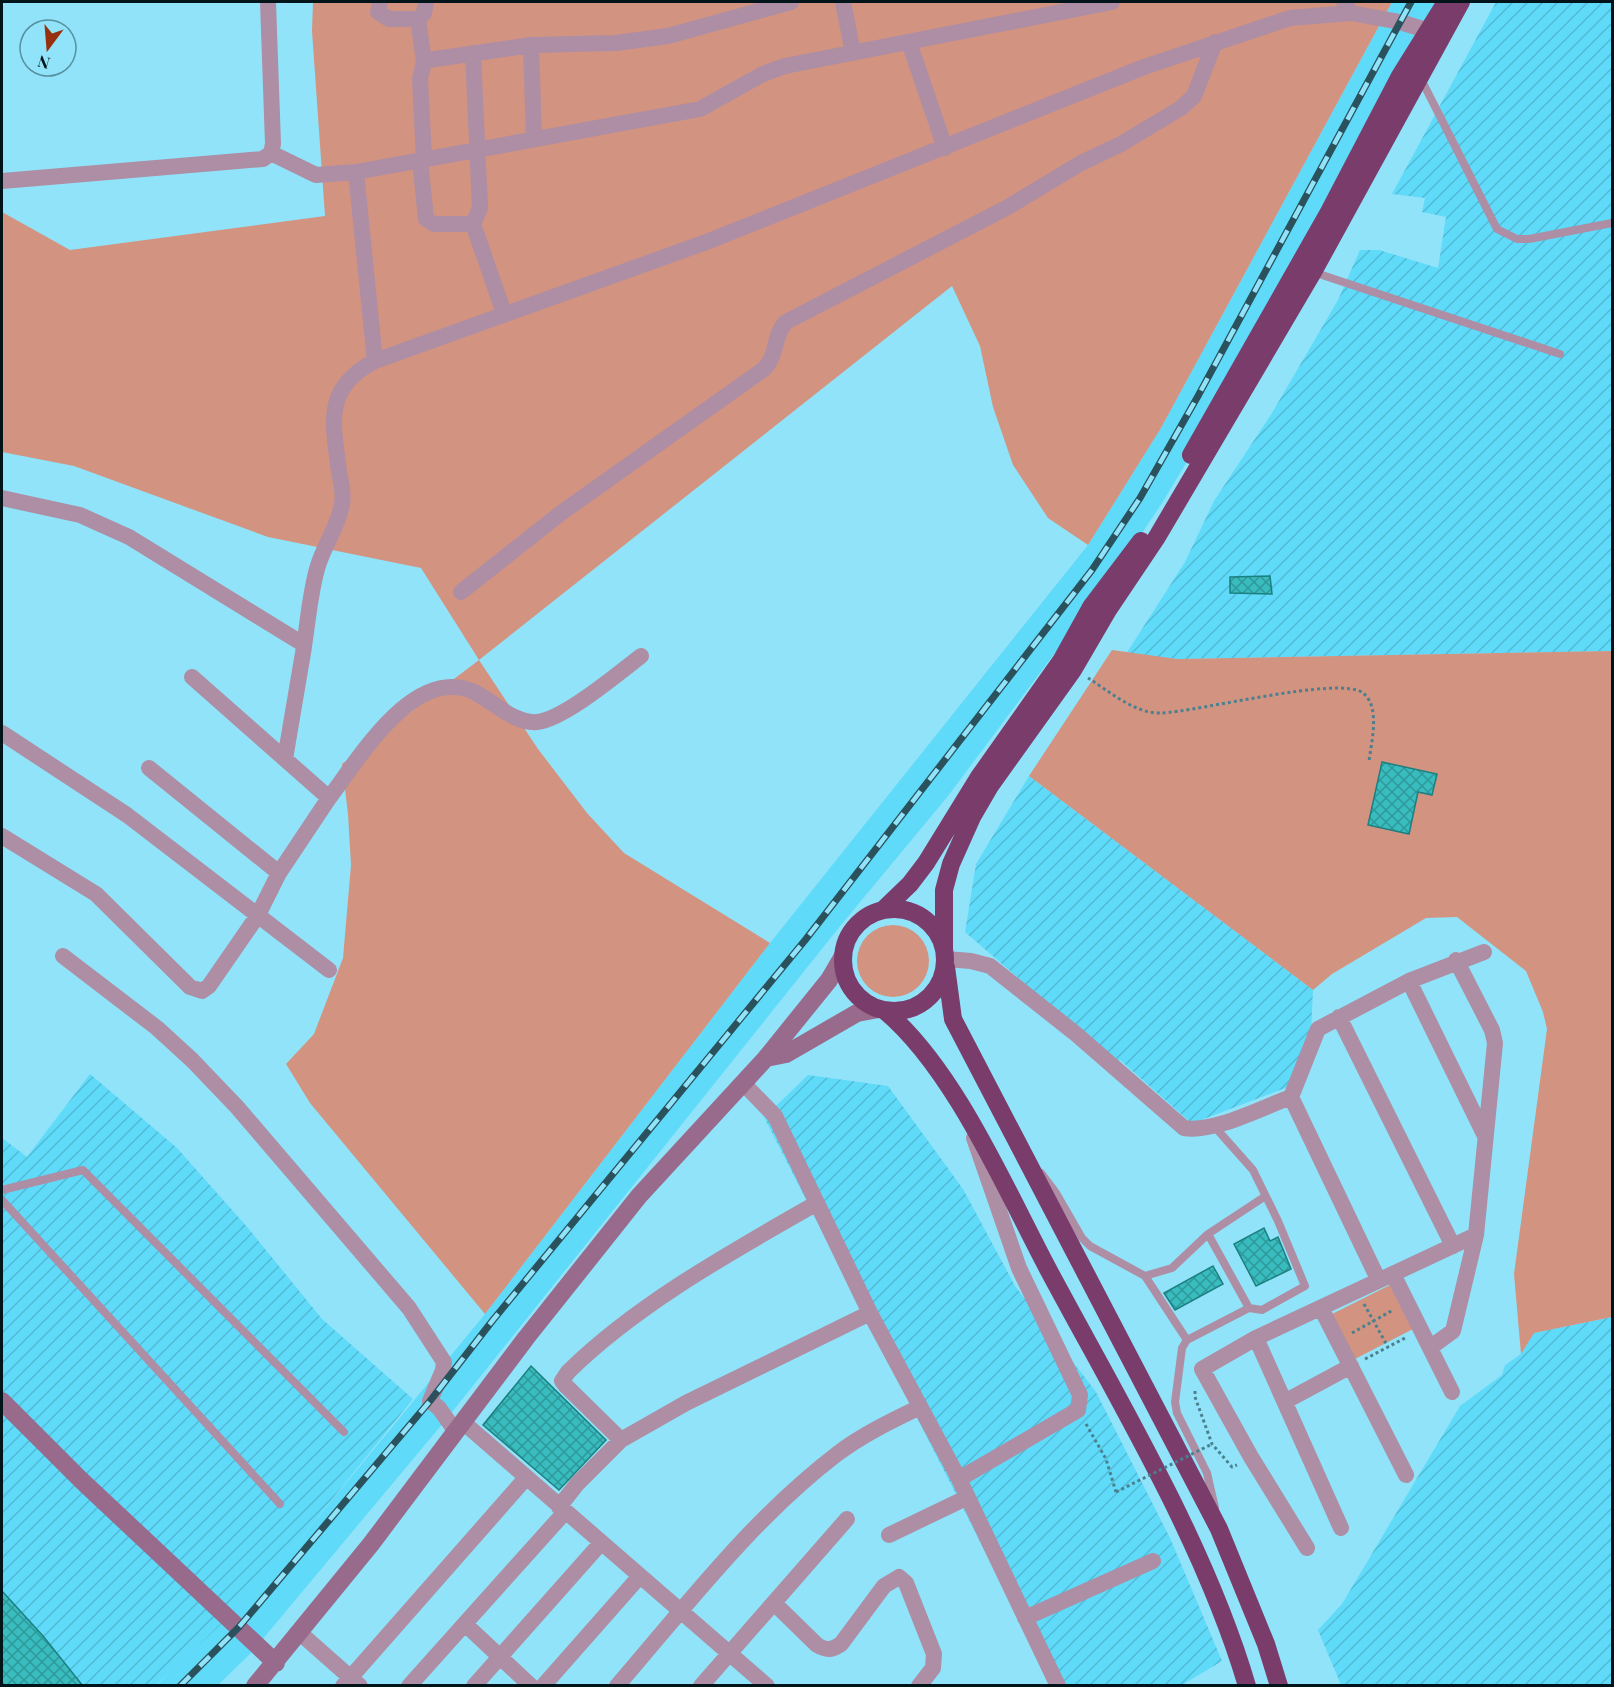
<svg xmlns="http://www.w3.org/2000/svg" width="1614" height="1687" viewBox="0 0 1614 1687" font-family="'Playfair Display',serif">
  <style>
    .built { fill: #5fdaf9 }
    .industrial { fill: url(#industrial-furrows) }
    .green { fill: #d39381 }
    .building { fill: url(#building-cross-hatch); stroke: #1c7f80; stroke-width: 1.5 }
    .lines { fill: none; stroke-linecap: round; stroke-linejoin: round }
    .path { stroke: #4b808e; stroke-width: 3; stroke-dasharray: 3 3; stroke-linecap: butt }
    .lane { stroke: #ad8ea4; stroke-width: 8 }
    .street { stroke: #ad8ea4; stroke-width: 16 }
    .secondary { stroke: #986b8c; stroke-width: 18 }
    .highway { stroke: #7a3c6b; stroke-width: 18 }
    .rail-casing { stroke: #2b515c; stroke-width: 7 }
    .rail { stroke: #91e3f9; stroke-width: 4.5; stroke-dasharray: 14; stroke-linecap: butt }
    .path-bridge { stroke: #4b808e; stroke-width: 3; stroke-dasharray: 3 3; stroke-linecap: butt }
  </style>
  <defs>
    <pattern id="industrial-furrows" width="10" height="10" patternUnits="userSpaceOnUse" patternTransform="scale(1.5)"><rect width="10" height="10" fill="#5fdaf9"/><path d="M-1 1l2-2M0 10L10 0M9 11l2-2" fill="none" stroke="#51bad5"/></pattern>
    <pattern id="building-cross-hatch" width="8" height="8" patternUnits="userSpaceOnUse" patternTransform="scale(1.5)"><rect width="8" height="8" fill="#39bcbe"/><path d="M0 0l8 8M0 8l8-8" fill="none" stroke="#2e989a"/></pattern>
  </defs>
  <rect width="100%" height="100%" fill="#91e3f9"/>
  <path class="built" d="M1392 2H1438L1217 412 1162 503 1122 563 948 796 841 925 444 1422 251 1653 218 1685 156 1686 296 1544 485 1314 770 943 1088 545 1161 428Z"/>
  <path class="industrial" d="M1496 2H1612V651L1177 659 1126 654 1185 562 1214 501 1272 413 1338 300 1360 250H1379L1438 268 1446 217 1422 212 1425 198 1392 194Z
    M1029 776 1313 990 1310 1053 1288 1087 1196 1122 1189 1121 1120 1060 1117 1063 965 932 976 864Z
    M90 1074 177 1148 248 1228 322 1319 413 1399 296 1544 217 1628 156 1685H2V1138L27 1157Z
    M808 1075 888 1086 963 1189 1015 1286 1096 1392 1170 1538 1222 1661 1182 1685H1053L762 1113 778 1104Z
    M1612 1317V1685H1341L1318 1630 1342 1604 1460 1406 1502 1375 1505 1365 1521 1354 1533 1333Z"/>
  <path class="green" d="M313 2H1392L1161 428 1088 545 1048 518 1013 465 993 407 980 346 952 286 479 660 538 749 587 813 624 853 770 943 485 1314 310 1103 286 1064 314 1034 343 958 351 865 348 814 342 764 479 660 421 568 268 537 74 466 2 452V212L70 250 325 216 312 31Z
    M1112 650 1177 659 1612 651V1317L1534 1333 1521 1354 1514 1274 1547 1029 1543 1012 1526 971 1457 917 1426 918 1332 974 1313 990 1029 776Z
    M857 961a36 36 0 1 1 72 0a36 36 0 1 1-72 0Z
    M1390 1285 1413 1329 1355 1359 1332 1314Z"/>
  <path class="building" d="M1270 576 1272 594 1230 593V577Z
    M1382 762 1437 774 1432 795 1418 792 1409 834 1368 825Z
    M1264 1228 1270 1241 1278 1237 1291 1269 1256 1286 1234 1244Z
    M1213 1266 1223 1284 1175 1310 1164 1293Z
    M531 1366 606 1440 559 1490 483 1425Z
    M2 1591 43 1636 83 1686H2Z"/>
  <g class="lines">
    <path class="path" d="M1088 678C1109 691 1135 714 1161 713 1196 712 1341 675 1363 693 1381 707 1371 743 1369 762
      M1364 1304 1388 1347
      M1352 1333 1393 1310
      M1365 1359 1407 1337
      M1195 1391V1397L1212 1444 1232 1467 1237 1465
      M1086 1424 1106 1459 1116 1492"/>
    <path class="lane" d="M1421 79 1497 229 1517 239H1529L1612 223
      M1313 272 1560 354
      M1214 1126 1253 1170 1278 1221 1305 1286 1262 1310 1249 1308 1187 1340 1182 1348 1175 1402 1177 1413 1207 1473 1215 1508
      M1041 1173 1056 1193 1082 1238 1090 1246 1145 1276 1187 1340
      M2 1190 83 1170 344 1432
      M2 1200 280 1504
      M1208 1234 1249 1308
      M1145 1276 1172 1268 1208 1234 1264 1197"/>
    <path class="street" d="M380 2 378 12 389 19H418L424 13 426 2
      M843 2 853 53
      M1344 2 1351 13 1400 22 1439 34
      M418 19 424 62
      M909 42 945 148
      M531 45 534 138
      M473 53 480 208 473 224
      M271 153 316 175 356 172 700 109 763 74 785 66 1112 2
      M424 159 420 79 424 62 428 60 531 45 616 43 668 36 791 2
      M420 160 426 219 434 224H473L504 313
      M356 172 375 361
      M2 181 263 159 271 153 273 144 268 2
      M2 498 80 515 129 537 303 644 304 647 285 759
      M461 592 561 513 764 369C778 355 773 335 786 322L1008 207 1081 163 1121 144 1181 108 1194 96 1215 42
      M304 646C308 621 310 594 317 569 323 546 338 528 342 504 344 494 341 482 339 472 333 422 323 388 375 361L709 241 1144 67 1290 18 1351 13
      M2 733 127 815 329 970
      M149 768 279 873
      M329 798C359 759 415 662 476 693 495 703 515 724 537 722 563 720 619 673 641 656
      M2 836 96 894 190 987 202 991 209 986 258 915 279 873 329 798 192 677
      M63 956 157 1028 192 1060 237 1107 409 1308 444 1362 443 1370 430 1401 439 1408 456 1432
      M946 959 971 961 990 966 1076 1034 1184 1128C1214 1133 1261 1108 1291 1097
      M1409 981 1485 1136
      M1339 1017 1453 1246
      M744 1084 775 1116 870 1313 959 1479 1058 1686
      M1393 1274 1452 1392
      M1378 1279 1291 1097 1318 1029 1409 981 1484 952
      M1321 1308 1406 1475
      M1256 1338 1341 1528
      M1431 1347 1453 1331 1476 1235 1495 1043 1492 1030 1456 960
      M1286 1401 1351 1366
      M464 1423 767 1686
      M621 1440 565 1385 562 1381 568 1372C637 1304 733 1251 817 1203
      M959 1479 1078 1410 1080 1395 1019 1268 974 1138
      M559 1507 577 1484 621 1440 686 1403 870 1313
      M889 1535 966 1498
      M1307 1548 1251 1457 1202 1369 1256 1338 1476 1235
      M774 1603 817 1645C827 1651 832 1650 841 1644L884 1586 899 1577 906 1583 934 1654 933 1668 919 1686
      M1025 1618 1153 1561
      M465 1624 531 1686
      M300 1633 360 1686
      M343 1686 526 1478
      M409 1686 565 1512
      M474 1686 601 1543
      M543 1686 640 1576
      M617 1686C686 1606 752 1519 837 1454 862 1435 891 1421 920 1407
      M701 1686 847 1519"/>
    <path class="secondary" d="M766 1058 786 1054 857 1013 879 1009
      M2 1401 81 1480 276 1663
      M255 1686 371 1544 526 1338 639 1196 766 1058 829 980 843 956"/>
    <path class="highway" d="M1191 455 1329 212 1400 76 1446 2
      M843 960a51 51 0 1 1 102 0a51 51 0 1 1-102 0Z
      M883 910 910 884 926 863 979 777 1061 661 1091 607 1141 541
      M944 948V890L951 864 972 817 990 786 1073 670 1108 610 1157 537 1313 272 1461 2
      M946 967 953 1019 1219 1529 1266 1644 1279 1686
      M884 1010C954 1068 1005 1188 1048 1269 1118 1400 1205 1543 1247 1686"/>
    <g class="rail-casing">
      <path id="rail" d="M180 1686 239 1627 430 1401 493 1320 806 939 1092 570 1140 498 1198 396 1411 2"/>
    </g>
    <use href="#rail" class="rail"/>
    <path class="path-bridge" d="M1116 1492 1212 1444"/>
  </g>
  <rect width="1614" height="1687" fill="none" stroke="#00141a" stroke-width="6"/>
  <g transform="translate(48 48) rotate(196)"><circle r="28" fill="#91e3f9" stroke="#5790a0" stroke-width="1.5"/>
  <path d="M0-4.5L10 22L0 15L-10 22Z" fill="#96300e"/>
  <text y="-9" font-size="16" font-weight="bold" text-anchor="middle" fill="#00141a">N</text>
  </g>
</svg>
